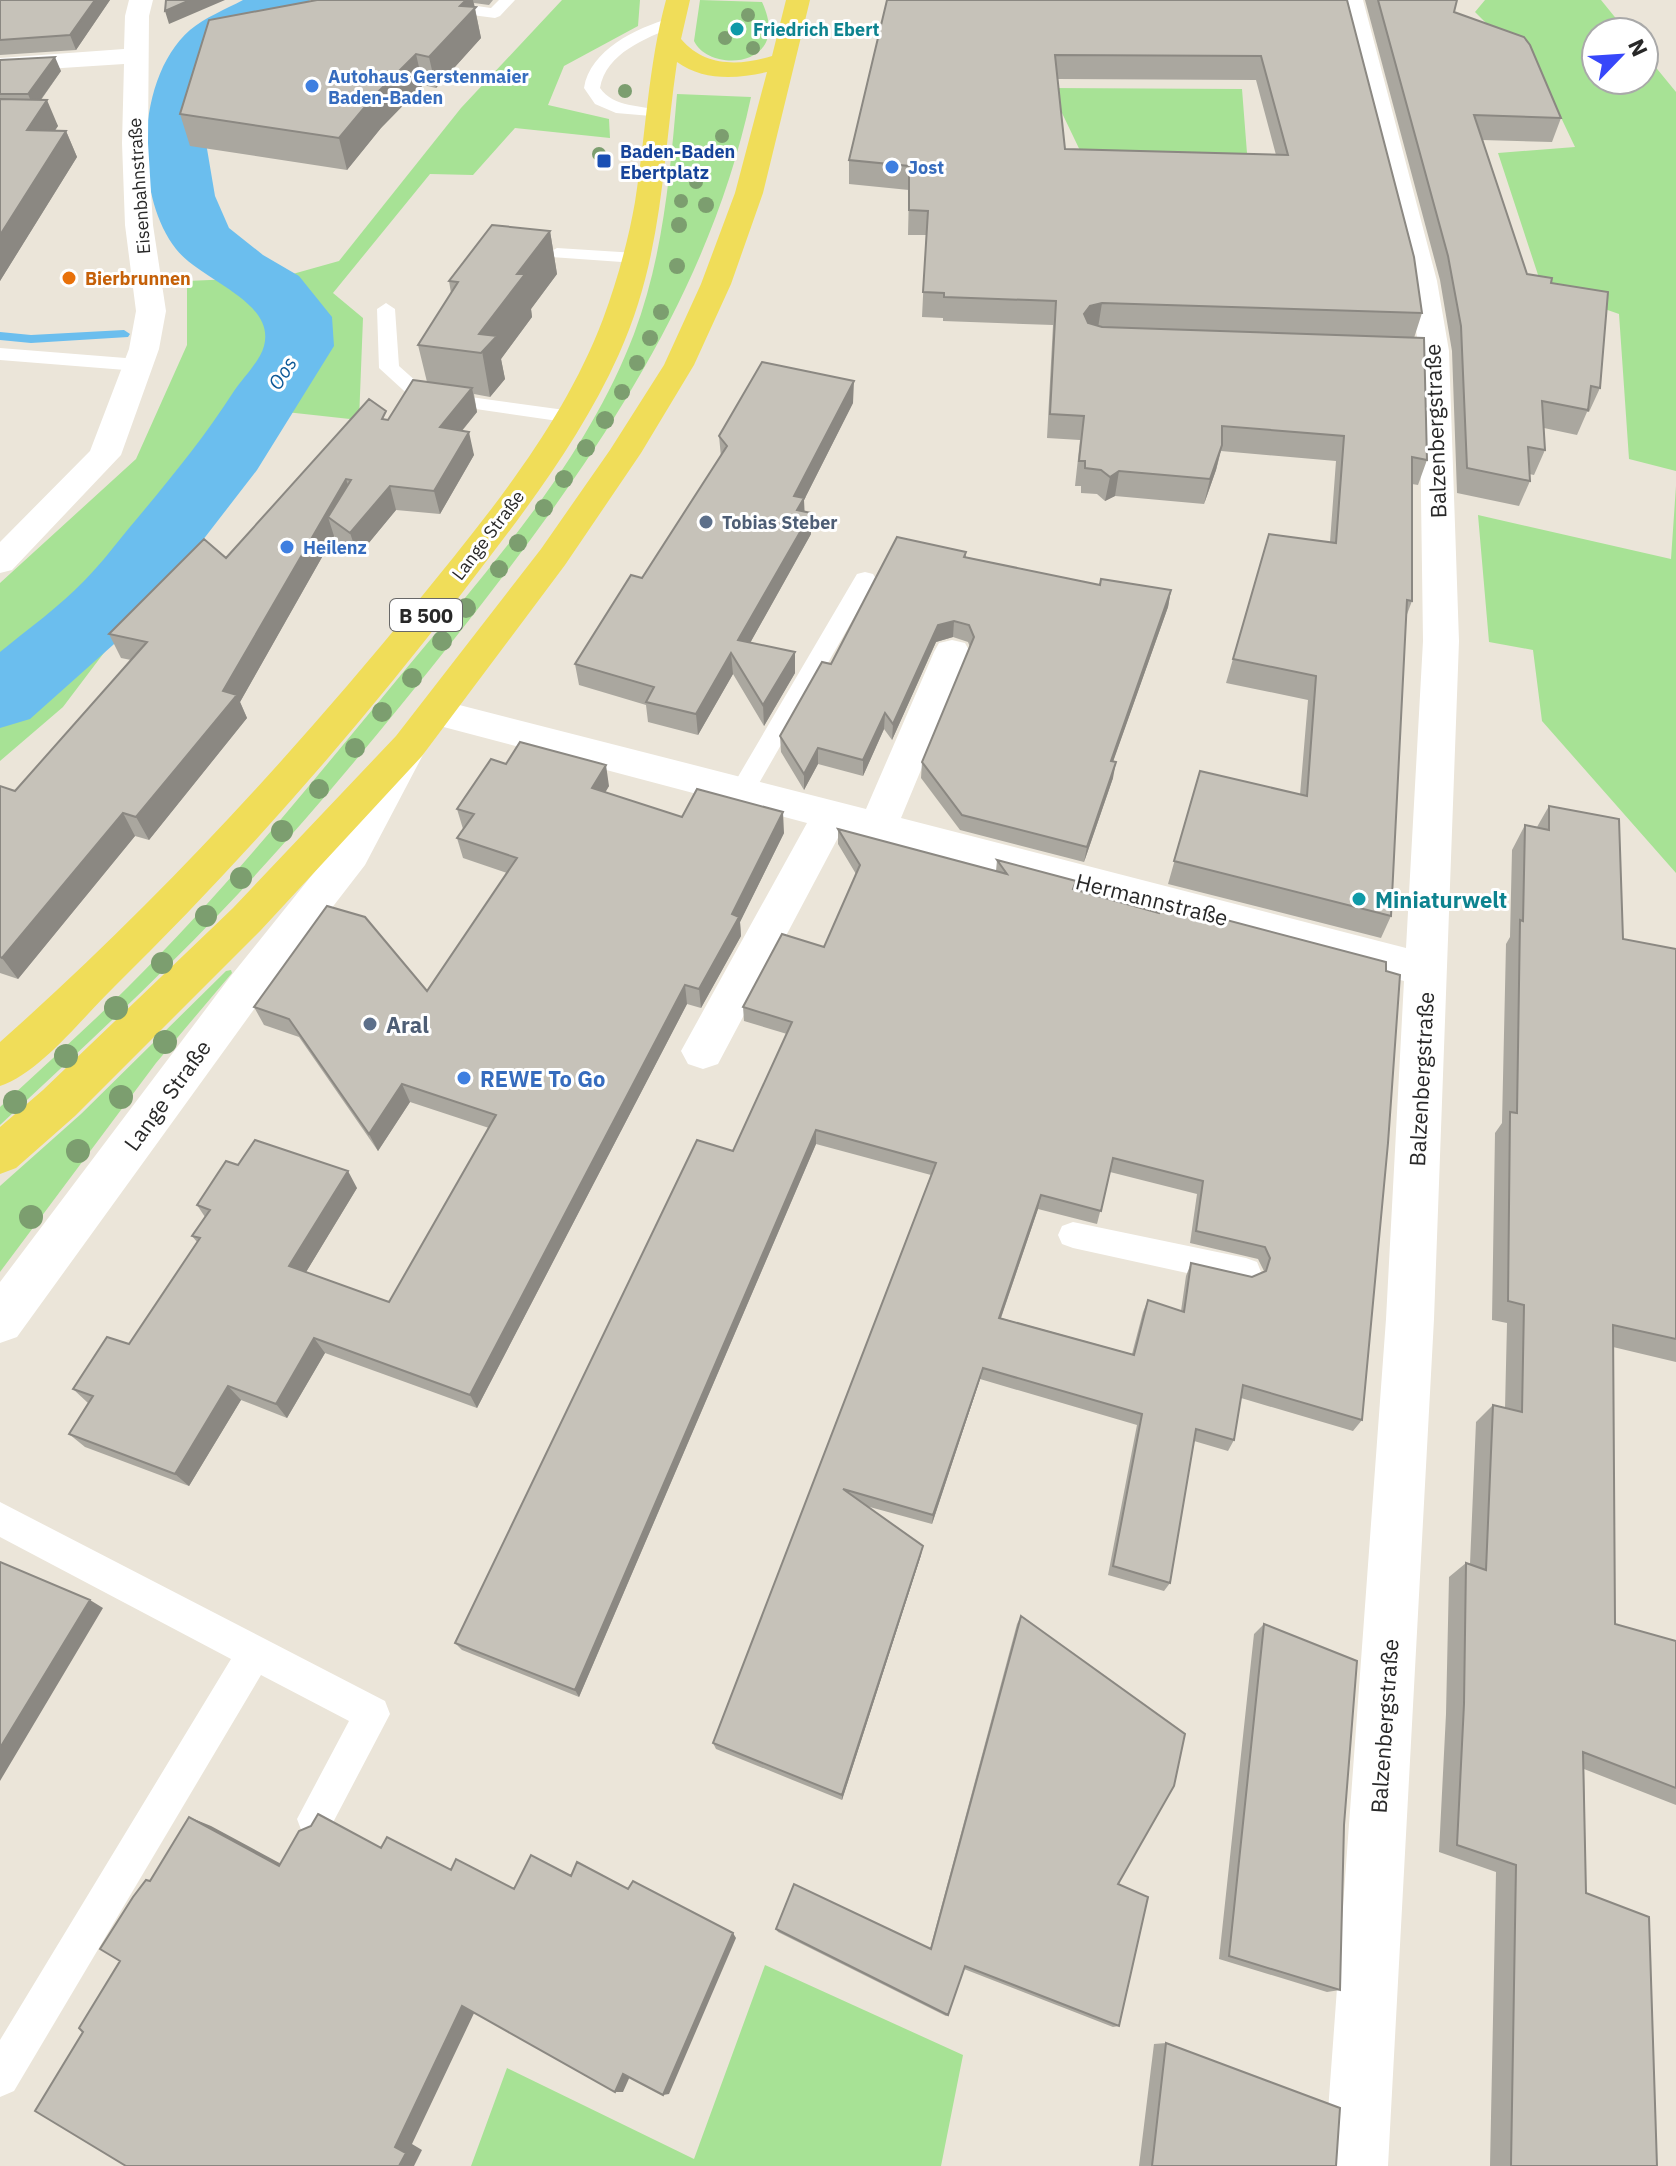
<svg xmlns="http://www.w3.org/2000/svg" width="1676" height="2166" viewBox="0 0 1676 2166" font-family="'IBM Plex Sans',sans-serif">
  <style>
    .green { fill: #a7e295 }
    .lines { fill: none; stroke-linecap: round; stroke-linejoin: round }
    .stream { fill: #6bbeee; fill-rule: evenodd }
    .river { fill: #6bbeee; fill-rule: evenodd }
    .lane { fill: #fff; fill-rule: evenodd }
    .street { fill: #fff; fill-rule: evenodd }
    .secondary { fill: #fff; fill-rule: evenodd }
    .primary { fill: #f0dd59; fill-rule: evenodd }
    .tree { fill: #7c9e6f }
    .wall { fill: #aaa79f; fill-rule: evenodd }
    .shaded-wall { fill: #8b8882 }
    .building { fill: #c6c2b9; stroke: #8b8882; stroke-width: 2; fill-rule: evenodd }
    .culture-dot { fill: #0f9aa8; stroke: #fff; stroke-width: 3 }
    .shop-dot { fill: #3f7fe0; stroke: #fff; stroke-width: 3 }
    .transit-dot { fill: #1a4fb4; stroke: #fff; stroke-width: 3 }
    .food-dot { fill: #e8710a; stroke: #fff; stroke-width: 3 }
    .service-dot { fill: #5c6f8a; stroke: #fff; stroke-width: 3 }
    .labels { text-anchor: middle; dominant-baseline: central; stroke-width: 6; stroke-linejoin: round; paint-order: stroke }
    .far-culture-label { font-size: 18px; font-weight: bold; fill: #0d838f; stroke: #fff; text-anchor: start }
    .far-shop-label { font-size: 18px; font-weight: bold; fill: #366cbe; stroke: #fff; text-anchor: start }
    .far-transit-label { font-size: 18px; font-weight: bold; fill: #164399; stroke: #fff; text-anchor: start }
    .far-street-label { font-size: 18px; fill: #282828; stroke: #fff }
    .far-food-label { font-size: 18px; font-weight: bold; fill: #c56008; stroke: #fff; text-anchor: start }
    .far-service-label { font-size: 18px; font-weight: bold; fill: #4e5e75; stroke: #fff; text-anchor: start }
    .far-water-label { font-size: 20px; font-style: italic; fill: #0d5997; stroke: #fff }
    .shield { fill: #fff; stroke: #686868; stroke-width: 2 }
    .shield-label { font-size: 20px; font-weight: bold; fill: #282828 }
    .street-label { font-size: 22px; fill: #282828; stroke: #fff }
    .culture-label { font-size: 22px; font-weight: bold; fill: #0d838f; stroke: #fff; text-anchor: start }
    .service-label { font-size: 22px; font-weight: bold; fill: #4e5e75; stroke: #fff; text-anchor: start }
    .shop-label { font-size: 22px; font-weight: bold; fill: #366cbe; stroke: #fff; text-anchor: start }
  </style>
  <rect width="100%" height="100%" fill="#ebe5d9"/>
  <path class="green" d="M562 0H640L638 26 564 66 548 105 609 119 610 138 515 128 473 175 430 174 333 293 363 318 359 420 286 412 63 707 0 761V583L136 459 187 345V281L282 277 339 261 461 108Z
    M700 0 762 2C793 68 710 74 694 41Z
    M1485 0H1601L1627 32H1596V80H1644V53L1676 92V471L1629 459 1619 314 1542 287 1498 153 1575 147 1536 65 1512 49 1475 12Z
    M1050 88 1242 89 1248 166 1086 163Z
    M677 94 751 97C707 304 583 476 455 638 380 732 303 826 219 914 149 987 74 1056 0 1125V1107C43 1067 87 1028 128 987 228 888 316 777 405 670 491 566 585 462 634 334 663 257 670 175 677 94Z
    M1676 486V873L1542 721 1533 650 1489 642 1478 515 1671 559Z
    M231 970 232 973 156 1063 0 1272V1186L81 1114 226 971Z
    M765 1965 963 2055 941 2166H471L507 2068 694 2159Z"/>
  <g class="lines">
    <path class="stream" d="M124 330 130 334 128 337 31 343 0 340V332L31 335Z"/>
    <path class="river" d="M243 0H310L302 12 230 54 219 70 205 137 215 196 229 228 263 255 299 276 332 317 334 346 257 470 141 620 30 719 0 728V652C28 629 59 607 84 581 102 563 118 541 135 521 170 479 204 438 234 391 243 378 260 361 264 346 276 301 201 281 176 249 133 194 136 77 190 30 204 18 226 9 243 0Z"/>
    <path class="lane" d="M499 0H515L500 16 495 18 441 11 433 6 441 1 491 8Z
      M671 18 679 23 676 26C646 38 606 53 600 88 614 108 641 105 663 111L665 114 663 117 616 113 595 104 584 88C590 50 636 28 671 18Z
      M557 248 636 253 645 258 636 263 551 257 548 253Z
      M386 303 395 309 399 366 427 391 572 411 582 417 572 423 414 400 379 368 377 309Z
      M0 348 138 359 148 365 138 371 0 360Z
      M865 572 873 574 876 579 750 799 741 802 732 799 729 793 732 787 854 579 857 574Z
      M1073 1222 1246 1258 1257 1262 1261 1272 1257 1282 1246 1286 1073 1248 1062 1244 1058 1235 1062 1226Z
      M0 1502 385 1701 390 1714 328 1832 315 1837 302 1832 297 1819 349 1721 261 1675 14 2091 0 2097V2040L231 1659 0 1537Z"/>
    <path class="street" d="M129 0H153L149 16 148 143 153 225 166 311 159 349 121 455 12 570 0 573V542L90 451 129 349 136 311 125 225 122 143 124 64 0 72V58L124 49 125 16Z
      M1339 0H1363L1437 281 1449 351 1459 641 1434 1319 1388 2166H1324L1386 1319 1404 981 841 832 718 1064 703 1069 688 1064 681 1051 807 823 436 725 423 721 417 712 423 703 436 699 866 809 934 652 939 643 952 640 965 643 970 652 901 818 1406 948 1423 641 1419 351 1409 281Z"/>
    <path class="secondary" d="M406 737 419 741 425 751 365 865 260 1001 17 1337 0 1343V1282L230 977 337 844 393 741Z"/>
    <path class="primary" d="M666 0H690L681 39C705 67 739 66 772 56L786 0H810L763 193 731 284 694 365 641 453 565 565 422 756 261 930 75 1116 16 1168 0 1174V1127L43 1090 233 908 396 736 541 549 610 450 664 365 701 284 735 193 767 72C737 79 703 81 677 62 662 165 663 256 619 354 579 443 518 520 459 597 353 735 238 865 114 987 83 1017 40 1073 0 1086V1042C150 909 287 761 414 606 486 517 562 427 603 319 617 281 628 242 635 202 646 134 648 66 666 0Z"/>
  </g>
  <g class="tree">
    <circle cx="748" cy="15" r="7"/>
    <circle cx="725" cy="38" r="7"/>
    <circle cx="753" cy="48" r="7"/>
    <circle cx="625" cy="91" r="7"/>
    <circle cx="722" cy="136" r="7"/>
    <circle cx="698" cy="152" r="7"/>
    <circle cx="599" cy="154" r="7"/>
    <circle cx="696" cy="182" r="7"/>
    <circle cx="681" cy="201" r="7"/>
    <circle cx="706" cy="205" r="8"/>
    <circle cx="679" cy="225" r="8"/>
    <circle cx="677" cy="266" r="8"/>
    <circle cx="661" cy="312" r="8"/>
    <circle cx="650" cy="338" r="8"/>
    <circle cx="637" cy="363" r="8"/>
    <circle cx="622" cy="392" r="8"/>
    <circle cx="605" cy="420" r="9"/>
    <circle cx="586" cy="448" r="9"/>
    <circle cx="564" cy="479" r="9"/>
    <circle cx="544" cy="508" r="9"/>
    <circle cx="518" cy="543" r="9"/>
    <circle cx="499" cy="569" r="9"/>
    <circle cx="466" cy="608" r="10"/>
    <circle cx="442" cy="641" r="10"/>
    <circle cx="412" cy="678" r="10"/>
    <circle cx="382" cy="712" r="10"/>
    <circle cx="355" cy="748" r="10"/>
    <circle cx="319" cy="789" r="10"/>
    <circle cx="282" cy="831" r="11"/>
    <circle cx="241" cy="878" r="11"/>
    <circle cx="206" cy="916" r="11"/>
    <circle cx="162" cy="963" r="11"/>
    <circle cx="116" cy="1008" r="12"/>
    <circle cx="165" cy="1042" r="12"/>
    <circle cx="66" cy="1056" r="12"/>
    <circle cx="121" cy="1097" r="12"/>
    <circle cx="15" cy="1102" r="12"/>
    <circle cx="78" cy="1151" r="12"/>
    <circle cx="31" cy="1217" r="12"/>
  </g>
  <path class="wall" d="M0 0H110L76 50 0 55Z
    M317 0H493L489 5 474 3 481 38 436 88 423 85 381 128 347 170 190 146 180 114Z
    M887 0H1347L1422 313 1414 338 1427 460 1418 485 1412 484V601L1406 617 1391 916 1381 938 1168 884 1200 771 1300 795 1308 700 1226 683 1269 534 1330 542 1336 461 1221 451 1216 470 1204 504 1115 496 1105 501 1097 494 1081 493V486H1075L1080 440 1047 438 1053 325 943 321V318L922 317 926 235H908L909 190 849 184V160ZM1057 79 1256 80 1276 155 1065 149Z
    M1365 0H1457L1454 12 1561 118 1552 142 1482 140 1527 274 1551 283 1600 388 1589 412H1587L1577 435 1544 428 1545 450 1534 475 1529 474 1530 481 1519 506 1457 493 1452 351 1440 280Z
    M0 60 61 71 41 100 58 126 54 131H66L77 157 0 281Z
    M550 231 557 274 531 309 532 317 501 359 505 379 490 397 474 394 477 412 462 431 474 455 440 514 396 510 358 556 336 540 334 536 240 702 247 718 149 840 135 836 18 979 0 973V786L15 791 131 660 121 658 109 634 226 558 388 420 427 382 418 345 451 293 449 281Z
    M853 403 804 500V512L811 513V534L750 643 795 652V673L764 726 733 674 698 735 648 722 646 705 579 685 575 664 642 578 721 457 719 436Z
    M966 552V557L1100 585 1171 590 1168 607 1113 761V778L1084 862 960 830 921 778 922 762 970 647 968 642 953 637 936 642 892 740 884 729 863 776 818 764 804 790 781 752 780 736 831 664Z
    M506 764 609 786 605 792 682 817 784 833 740 922 741 936 701 1008 687 1004 477 1408 325 1353 287 1418 241 1400 189 1486 85 1447 69 1434 88 1403 73 1389 129 1344 197 1242 192 1236 205 1217 197 1205 238 1165 357 1188 306 1272 389 1302 489 1128 410 1102 378 1151 299 1037 264 1025 254 1007 427 991 507 873 463 858 457 838 463 829 457 809Z
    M1549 806 1623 939 1676 949V1362L1613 1347 1615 1624 1676 1641V1805L1584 1769 1586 1893 1657 2166H1490L1496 1872 1439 1852 1446 1714 1449 1577 1466 1563 1470 1564 1476 1422 1493 1405 1505 1408 1507 1323 1492 1320 1495 1133 1502 1123 1506 944 1510 937 1512 850 1525 825 1537 827Z
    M838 829 996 871 997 860 1076 881 1074 890 1362 1420 1353 1431 1241 1398 1234 1440 1228 1451 1194 1441 1170 1583 1164 1591 1108 1575 1137 1425 980 1379 932 1524 866 1506 921 1555 842 1800 716 1749 713 1743 931 1175 816 1144 579 1697 462 1650 455 1643 733 1151 787 1034 744 1021 743 1007 824 947 856 874 838 844ZM1110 1172 1197 1194 1190 1243 1258 1259 1264 1271 1252 1277 1191 1263 1186 1276 1181 1311 1148 1300 1143 1312 1132 1354 1001 1318 1038 1209 1097 1224Z
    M1021 1616 1118 1884 1119 2026 1113 2027 964 1969 948 2015 946 2016 778 1932 776 1929 930 1949 1017 1624Z
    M1264 1624 1344 1825 1340 1990 1327 1992 1219 1959 1254 1634Z
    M1166 2043 1336 2166H1139L1154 2044Z"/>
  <path class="shaded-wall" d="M95 0H110L76 50 70 35Z
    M190 0H225L169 24 165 11Z
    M464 0H473L481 38 436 88 429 57Z
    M416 54 423 85 381 128 347 170 339 138 374 96Z
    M55 57 61 71 34 109 28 94Z
    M47 100 58 126 38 156 27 130Z
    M66 131 77 157 0 281V235Z
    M550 231 557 274 531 309 532 317 501 359 505 379 490 397 479 334 517 274Z
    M1102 303 1098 328 1086 331 1084 314 1090 306Z
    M854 381 853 403 804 500 805 520 795 518 794 496Z
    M472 388 477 412 445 451 440 427Z
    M469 432 474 455 440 514 434 491Z
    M1222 445 1216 470 1204 504 1210 479Z
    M1119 471 1115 496 1105 501 1110 477Z
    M346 479 354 503 328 517 334 536 240 702 247 718 149 840 136 817 223 691Z
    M390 486 396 510 358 556 350 533Z
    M811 513V534L740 661 738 640Z
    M1171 590 1168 607 1108 776 1111 761Z
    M954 621 953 637 936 642 892 740 893 724 938 625Z
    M795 652V673L764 726 763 705Z
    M731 653 733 674 698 735 696 714Z
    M885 713 884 729 863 776V760Z
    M818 748V764L804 790V774Z
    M1116 762 1113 778 1084 862 1087 847Z
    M606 765 609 786 596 808 592 788Z
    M783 812 784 833 740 922 741 936 701 1008 699 989 732 914Z
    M123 813 135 836 18 979 2 958Z
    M685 985 687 1004 477 1408 470 1395Z
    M402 1084 410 1102 378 1151 369 1134Z
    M816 1130V1144L579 1697 575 1690Z
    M348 1171 357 1188 300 1282 289 1266Z
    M1041 1195 1038 1209 997 1329 999 1318Z
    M314 1338 325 1353 287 1418 276 1404Z
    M983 1368 980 1379 932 1524 933 1515Z
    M228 1386 241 1400 189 1486 175 1474Z
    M923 1546 921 1555 842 1800V1795Z
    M90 1600 103 1608 0 1781V1748Z
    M189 1817 211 1826 298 1873 279 1866Z
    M733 1933 736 1938 669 2094 663 2095Z
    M462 2006 476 2009 412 2144 422 2150 414 2166H399L395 2147Z
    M623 2074H631L623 2092H615Z"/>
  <path class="building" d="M0 0H95L70 35 0 40Z
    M166 0H190L165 11Z
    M317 0H466L460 6 476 7 429 57 416 54 374 96 339 138 180 114 209 20Z
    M887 0H1347L1414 257 1422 313 1102 303 1090 306 1084 314 1088 323 1102 327 1424 338 1427 460 1412 457V601L1407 600 1391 916 1174 861 1200 771 1307 796 1316 676 1233 659 1269 534 1336 543 1344 436 1222 426V445L1210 479 1119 471 1110 477 1101 470 1085 468V461H1079L1084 416 1050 414 1056 301 944 297V293L923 292 928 211 909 210V166L849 160ZM1055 55 1261 56 1288 155 1065 149Z
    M1378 0H1457L1454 12 1524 37 1530 45 1561 118 1474 115 1527 274 1552 278 1551 283 1608 292 1600 388 1591 386 1588 410 1542 401 1545 450 1528 447 1530 481 1467 468 1461 326 1448 256Z
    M55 57 28 94H0V60Z
    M0 99 47 100 27 130 66 131 0 235Z
    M492 225 550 231 517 274H525L479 334 497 336 481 353 418 345 458 282 449 281Z
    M762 362 854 381 794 496 804 498 797 510 811 513 738 640 795 652 763 705 731 653 696 714 646 702 654 687 575 664 631 575 642 578 727 446 719 436Z
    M413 380 472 388 440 427 469 432 434 491 390 486 350 533 328 517 351 480 346 479 223 691 237 695 136 817 123 813 2 958 0 957V786L15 791 147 642 109 634 204 539 226 558 369 399 386 411 382 419 388 420Z
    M897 537 966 552 964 557 1100 585 1101 579 1171 590 1111 761 1116 762 1087 847 962 815 922 762 974 637 969 625 954 621 938 625 893 724 885 713 863 760 818 748 804 774 780 736 822 662 831 664Z
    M520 742 606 765 592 788 682 817 697 789 783 812 732 914 739 917 699 989 685 985 470 1395 314 1338 276 1404 228 1386 175 1474 69 1434 93 1396 73 1389 107 1337 129 1344 200 1238 192 1236 210 1210 197 1205 226 1161 238 1165 255 1140 348 1171 289 1266 389 1302 496 1115 402 1084 369 1134 289 1019 254 1007 327 906 365 917 427 991 517 858 457 838 474 814 457 809 491 759 506 764Z
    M1549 806 1619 819 1623 939 1676 949V1339L1613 1325 1615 1624 1676 1641V1788L1583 1752 1586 1893 1649 1917 1657 2166H1511L1516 1865 1457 1845 1464 1704 1466 1563 1486 1570 1493 1405 1522 1412 1524 1305 1508 1301 1510 1112 1517 1113 1520 920 1523 921 1525 825 1549 830Z
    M838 829 1007 874 997 860 1076 881 1073 889 1159 913 1162 903 1386 962V971L1400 975 1388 1143 1362 1420 1243 1385 1234 1440 1196 1429 1170 1583 1113 1566 1142 1414 983 1368 933 1515 843 1489 923 1546 842 1795 713 1743 936 1163 816 1130 575 1690 455 1643 697 1140 733 1151 792 1022 743 1007 782 934 824 947 860 865ZM1113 1158 1203 1181 1196 1231 1265 1247 1270 1258 1266 1271 1252 1277 1191 1263 1184 1312 1148 1300 1134 1355 999 1318 1041 1195 1101 1211Z
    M0 1562 90 1600 0 1748Z
    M1021 1616 1185 1734 1174 1786 1118 1884 1148 1897 1119 2026 965 1966 948 2015 776 1929 794 1884 931 1949Z
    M1264 1624 1357 1661 1344 1825 1340 1990 1229 1956Z
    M318 1814 381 1848 387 1837 451 1870 456 1859 514 1889 531 1855 571 1876 577 1862 628 1889 633 1881 733 1933 663 2095 623 2074 615 2092 462 2006 395 2147 406 2153 399 2166H126L35 2111 83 2032 79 2028 120 1961 100 1949 133 1897 146 1880 150 1881 189 1817 279 1866 299 1831 311 1826Z
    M1166 2043 1340 2108 1336 2166H1152Z"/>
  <g class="culture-dot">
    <circle cx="737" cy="29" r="8"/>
    <circle cx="1359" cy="899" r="8"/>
  </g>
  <g class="shop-dot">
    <circle cx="312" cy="86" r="8"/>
    <circle cx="892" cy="167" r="8"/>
    <circle cx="287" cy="547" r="8"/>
    <circle cx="464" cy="1078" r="8"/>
  </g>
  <rect class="transit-dot" x="596" y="153" width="16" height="16" rx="4"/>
  <circle class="food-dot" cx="69" cy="278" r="8"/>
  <g class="service-dot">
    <circle cx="706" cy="522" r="8"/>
    <circle cx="370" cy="1024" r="8"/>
  </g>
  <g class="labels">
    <g class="far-culture-label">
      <text x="753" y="29">Friedrich Ebert</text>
    </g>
    <g class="far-shop-label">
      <text x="328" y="76">Autohaus Gerstenmaier<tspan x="328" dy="21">Baden-Baden</tspan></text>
      <text x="908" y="167">Jost</text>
      <text x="303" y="547">Heilenz</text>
    </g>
    <g class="far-transit-label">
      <text x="620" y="151">Baden-Baden<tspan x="620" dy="21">Ebertplatz</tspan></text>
    </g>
    <g class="far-street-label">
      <text transform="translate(139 186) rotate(-94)">Eisenbahnstraße</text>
      <text transform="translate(488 535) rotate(-53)">Lange Straße</text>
    </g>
    <g class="far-food-label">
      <text x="85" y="278">Bierbrunnen</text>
    </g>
    <g class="far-service-label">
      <text x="722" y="522">Tobias Steber</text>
    </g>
    <g class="far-water-label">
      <text transform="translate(282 373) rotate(-58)">Oos</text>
    </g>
    <rect class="shield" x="390" y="599" width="72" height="32" rx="6"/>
    <g class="shield-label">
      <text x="426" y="615">B 500</text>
    </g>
    <g class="street-label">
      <text transform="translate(1435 431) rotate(-92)">Balzenbergstraße</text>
      <text transform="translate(1152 899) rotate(14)">Hermannstraße</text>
      <text transform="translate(1421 1079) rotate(-87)">Balzenbergstraße</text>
      <text transform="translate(167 1095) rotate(-54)">Lange Straße</text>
      <text transform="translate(1384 1726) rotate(-86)">Balzenbergstraße</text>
    </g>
    <g class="culture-label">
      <text x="1375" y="899">Miniaturwelt</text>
    </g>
    <g class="service-label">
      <text x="386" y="1024">Aral</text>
    </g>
    <g class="shop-label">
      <text x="480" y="1078">REWE To Go</text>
    </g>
  </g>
  <g transform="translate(1620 56) rotate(65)"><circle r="38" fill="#ffffff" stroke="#a9a9a9" stroke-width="2"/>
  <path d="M0-6L14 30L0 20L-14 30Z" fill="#3747fa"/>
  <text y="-12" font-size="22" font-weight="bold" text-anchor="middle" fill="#282828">N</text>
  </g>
</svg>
